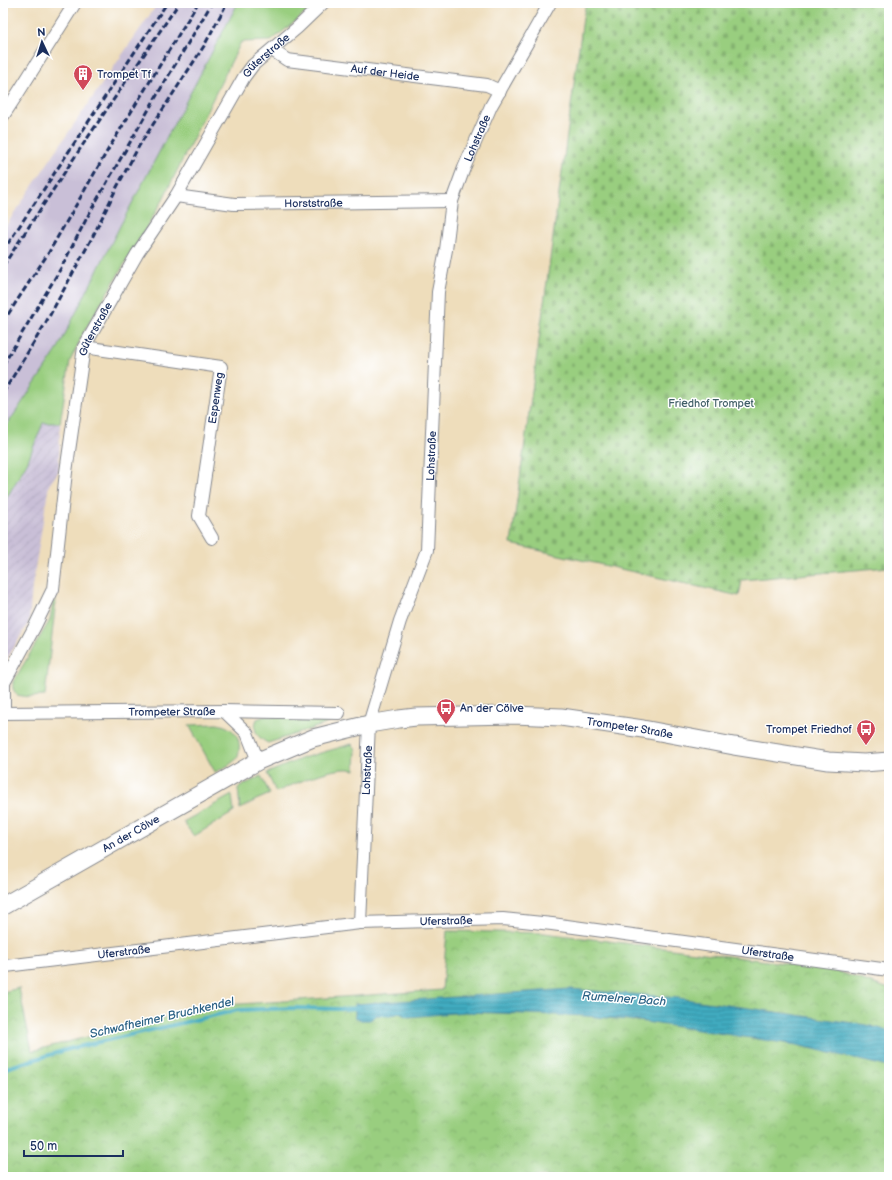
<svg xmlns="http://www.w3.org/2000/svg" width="892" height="1180" viewBox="0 0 892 1180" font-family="'Balsamiq Sans',sans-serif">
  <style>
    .industrial { fill: url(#industrial-furrows) }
    .railway { fill: #c9bfd7 }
    .grass { fill: #99ce7f; stroke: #5a7e6e }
    .cemetery { fill: url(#cemetery-stones); stroke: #5a7e6e }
    .park { fill: url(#park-crowns); stroke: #5a7e6e }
    .water { fill: url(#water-rules); stroke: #2e6d8f }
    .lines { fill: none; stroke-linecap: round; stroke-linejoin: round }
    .stream { stroke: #41abc0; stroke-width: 4 }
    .street-casing { stroke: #84868c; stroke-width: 14 }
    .secondary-casing { stroke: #84868c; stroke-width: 19 }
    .street { stroke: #fff; stroke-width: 12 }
    .secondary { stroke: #fff; stroke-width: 17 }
    .rail { stroke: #1b2f5e; stroke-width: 3; stroke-dasharray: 6 3; stroke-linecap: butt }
    .labels { text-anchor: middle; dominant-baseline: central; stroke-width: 3; stroke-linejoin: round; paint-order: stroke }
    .street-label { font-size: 11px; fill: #1b2f5e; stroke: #fff }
    .poi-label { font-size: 11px; fill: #1b2f5e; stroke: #fff; text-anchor: start }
    .park-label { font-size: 11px; fill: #415f68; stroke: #fff }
    .water-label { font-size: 12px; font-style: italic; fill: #2a6185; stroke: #fff }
  </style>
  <defs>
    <pattern id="industrial-furrows" width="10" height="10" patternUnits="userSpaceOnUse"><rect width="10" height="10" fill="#c9bfd7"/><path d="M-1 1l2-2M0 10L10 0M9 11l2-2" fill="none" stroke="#aca4bb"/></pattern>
    <pattern id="cemetery-stones" width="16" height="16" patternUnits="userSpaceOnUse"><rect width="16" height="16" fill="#99ce7f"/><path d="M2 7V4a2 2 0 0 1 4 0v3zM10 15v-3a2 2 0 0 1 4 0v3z" fill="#83b170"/></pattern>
    <pattern id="park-crowns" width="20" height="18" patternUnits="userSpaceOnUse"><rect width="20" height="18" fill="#99ce7f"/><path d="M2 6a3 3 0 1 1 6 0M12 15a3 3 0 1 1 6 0" fill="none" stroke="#83b170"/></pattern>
    <pattern id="water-rules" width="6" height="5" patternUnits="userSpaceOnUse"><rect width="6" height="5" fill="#41abc0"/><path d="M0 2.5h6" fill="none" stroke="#368c9f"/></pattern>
  </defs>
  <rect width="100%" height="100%" fill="#fff"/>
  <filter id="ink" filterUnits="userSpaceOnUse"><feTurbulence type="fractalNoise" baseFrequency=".025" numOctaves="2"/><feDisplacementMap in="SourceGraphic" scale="8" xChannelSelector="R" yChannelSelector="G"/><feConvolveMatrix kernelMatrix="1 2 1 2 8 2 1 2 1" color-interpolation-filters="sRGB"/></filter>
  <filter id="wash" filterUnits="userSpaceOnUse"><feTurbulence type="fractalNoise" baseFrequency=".012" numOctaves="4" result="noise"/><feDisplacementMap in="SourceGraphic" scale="16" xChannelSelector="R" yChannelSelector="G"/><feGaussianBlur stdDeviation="0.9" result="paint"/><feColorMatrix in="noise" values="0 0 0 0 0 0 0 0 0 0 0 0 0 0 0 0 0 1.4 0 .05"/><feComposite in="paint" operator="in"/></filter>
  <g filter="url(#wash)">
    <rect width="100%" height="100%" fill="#edb"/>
    <path class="industrial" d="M43 422 60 423 59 471 49 485 32 587 29 622 3 666V504L27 463Z"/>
    <path class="railway" d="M158 3H238L120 226 56 352 3 431V230L68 133Z"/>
    <path class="grass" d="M238 3H318L271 41 241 42 161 203 86 328 70 361 60 423H43L27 463 3 504V431L56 352 120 226Z
      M56 600 45 696 28 697 17 695 13 689V682L50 620 53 602Z
      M265 716 327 717 329 719V722L323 725 268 743C258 738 252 731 257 719Z
      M217 724C231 726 241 735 239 750 239 754 238 759 234 761 229 766 221 769 215 772L189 725Z
      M352 744 356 749 355 770C334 764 296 784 276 792L267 773 303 758Z
      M261 776 270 794 256 800 240 809 238 788Z
      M232 795 234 812 194 836 183 822Z"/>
    <path class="cemetery" d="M586 3H889V567L742 580 739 596 511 544 583 18Z"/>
    <path class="park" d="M447 931 544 933 831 969 889 989V1177H3V992L19 988 32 1051 75 1040 212 1006 442 990Z"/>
    <path class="water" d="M570 989 678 998 867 1025 889 1031V1067L797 1045 639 1021 587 1016 465 1012 408 1017 400 1013 388 1016 377 1015 370 1020H361L355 1017V1004Z"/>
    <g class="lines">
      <path class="stream" d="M3 1069 69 1049 238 1010 296 1008 341 1009 359 1008"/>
    </g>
  </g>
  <g filter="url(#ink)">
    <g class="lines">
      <g class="street-casing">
        <g id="street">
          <path id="s1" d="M272 50 287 60 487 85 500 91"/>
          <path d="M3 116 18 93 75 3"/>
          <path id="s2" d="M176 196 234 204 452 201"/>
          <path d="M84 347 221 367 199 516 212 538"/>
          <path d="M224 711 247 733 258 761"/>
          <path id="s3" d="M3 713 224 711 339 713"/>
          <path id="s4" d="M4 713V683L35 626 53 589 66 472 84 347 137 254 176 196 244 77 253 65 297 28 323 3"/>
          <path id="s5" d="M360 923 369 724 400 621 427 550 438 292 446 250 452 201 464 168 491 106 550 3"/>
          <path id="s6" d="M3 969 6 966 360 923 503 919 552 924 889 970"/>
        </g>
      </g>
      <g class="secondary-casing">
        <g id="secondary">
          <path id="s7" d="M3 906 258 761 313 738 369 724 399 719 416 717 514 715 561 717 643 729 734 746 828 761 864 763 889 761"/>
        </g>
      </g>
      <use href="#street" class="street"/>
      <use href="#secondary" class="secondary"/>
      <path class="rail" d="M3 251 167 3
        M3 266 80 149 179 3
        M3 322 49 252 109 148 198 3
        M3 365 61 268 90 212 160 90 212 3
        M3 393 45 324 92 238 117 187 139 146 204 46 227 3"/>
    </g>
  </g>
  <defs>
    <g id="building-pin" transform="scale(1)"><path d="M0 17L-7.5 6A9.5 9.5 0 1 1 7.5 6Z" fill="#d1495b" stroke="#fff"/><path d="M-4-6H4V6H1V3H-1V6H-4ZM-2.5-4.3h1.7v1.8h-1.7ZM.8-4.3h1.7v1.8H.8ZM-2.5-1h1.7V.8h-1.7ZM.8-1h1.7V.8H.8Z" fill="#fff"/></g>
    <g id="bus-pin" transform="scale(1)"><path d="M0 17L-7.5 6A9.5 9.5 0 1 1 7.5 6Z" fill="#d1495b" stroke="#fff"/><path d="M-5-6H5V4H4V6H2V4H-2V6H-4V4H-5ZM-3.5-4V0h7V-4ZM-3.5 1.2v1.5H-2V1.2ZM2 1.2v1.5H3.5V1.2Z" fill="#fff"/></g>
  </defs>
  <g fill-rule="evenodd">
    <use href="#building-pin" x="83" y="74"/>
    <use href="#bus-pin" x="446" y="708"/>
    <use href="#bus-pin" x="866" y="729"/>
  </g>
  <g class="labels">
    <g class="street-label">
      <text stroke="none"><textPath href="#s4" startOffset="725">Güterstraße</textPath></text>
      <text stroke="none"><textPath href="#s1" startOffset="117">Auf der Heide</textPath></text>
      <text stroke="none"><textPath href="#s5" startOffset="801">Lohstraße</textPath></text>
      <text stroke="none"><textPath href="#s2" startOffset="138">Horststraße</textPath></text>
      <text stroke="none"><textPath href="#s4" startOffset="401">Güterstraße</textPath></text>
      <text transform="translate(216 398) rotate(-82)">Espenweg</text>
      <text stroke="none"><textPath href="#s5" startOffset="477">Lohstraße</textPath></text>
      <text stroke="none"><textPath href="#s3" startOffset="169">Trompeter Straße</textPath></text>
      <text stroke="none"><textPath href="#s7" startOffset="673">Trompeter Straße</textPath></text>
      <text stroke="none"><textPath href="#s5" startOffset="153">Lohstraße</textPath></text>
      <text stroke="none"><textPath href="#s7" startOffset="147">An der Cölve</textPath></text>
      <text stroke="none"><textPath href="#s6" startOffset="447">Uferstraße</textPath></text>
      <text stroke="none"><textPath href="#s6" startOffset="123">Uferstraße</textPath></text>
      <text stroke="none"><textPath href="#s6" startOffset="771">Uferstraße</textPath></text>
    </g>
    <g class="poi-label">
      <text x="97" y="74">Trompet Tf</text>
      <text x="460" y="708">An der Cölve</text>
      <text x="852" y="729" text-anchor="end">Trompet Friedhof</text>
    </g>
    <g class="park-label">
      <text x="711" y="403">Friedhof Trompet</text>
    </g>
    <g class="water-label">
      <text transform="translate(624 999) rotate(4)">Rumelner Bach</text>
      <text transform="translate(162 1018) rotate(-13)">Schwafheimer Bruchkendel</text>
    </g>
  </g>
  <rect width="892" height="1180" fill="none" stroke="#fff" stroke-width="16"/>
  <g transform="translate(42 42) rotate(356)" stroke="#ffffff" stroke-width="3" paint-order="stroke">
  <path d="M0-3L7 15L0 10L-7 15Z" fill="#1b2f5e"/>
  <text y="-6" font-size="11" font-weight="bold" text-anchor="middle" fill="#1b2f5e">N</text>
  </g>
  <path d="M24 1150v6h99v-6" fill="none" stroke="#1b2f5e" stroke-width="2"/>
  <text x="30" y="1150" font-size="12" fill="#1b2f5e" stroke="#ffffff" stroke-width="3" paint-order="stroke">50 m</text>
</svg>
